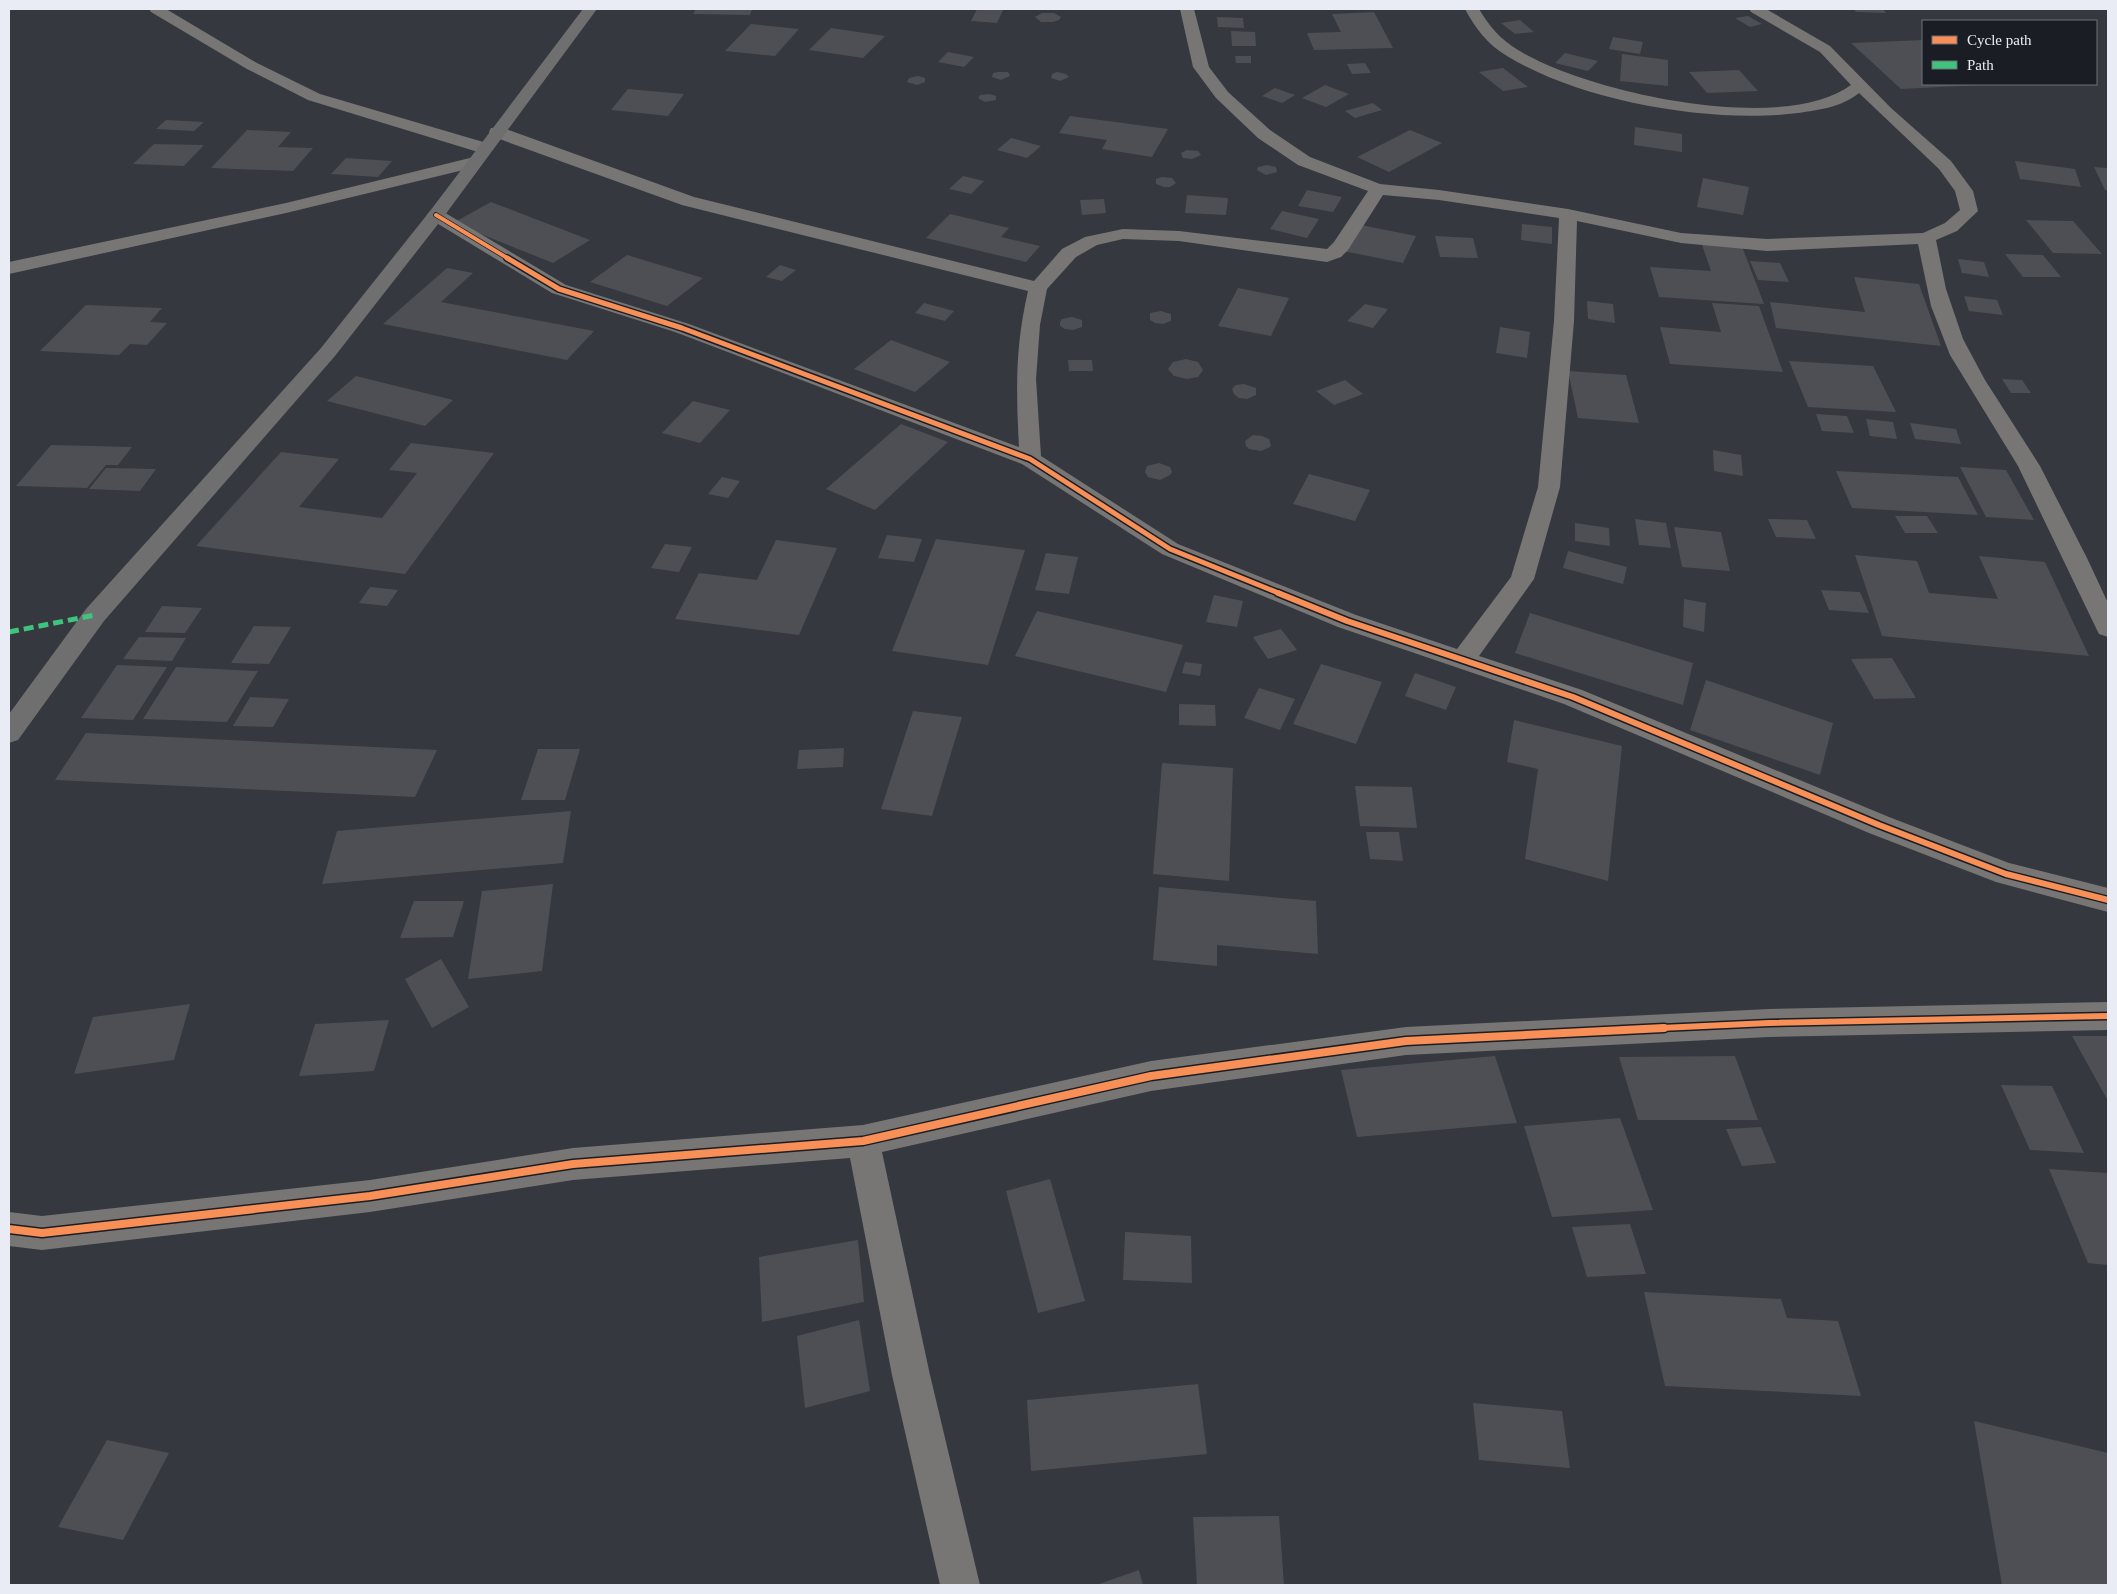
<svg xmlns="http://www.w3.org/2000/svg" width="2117" height="1594" viewBox="0 0 2117 1594" font-family="Georgia,serif">
  <style>
    .building { fill: #4d4f54 }
    .lines { fill: none; stroke-linecap: round; stroke-linejoin: round }
    .street { fill: #777675; fill-rule: evenodd }
    .secondary { fill: #706f70; fill-rule: evenodd }
    .quiet { stroke: #40c37c; stroke-width: 5; stroke-dasharray: 10 5; stroke-linecap: butt }
    .cycleway-far3-casing { stroke: #1b1d24; stroke-width: 5.5 }
    .cycleway-far2-casing { stroke: #1b1d24; stroke-width: 8 }
    .cycleway-far1-casing { stroke: #1b1d24; stroke-width: 9 }
    .cycleway-casing { stroke: #1b1d24; stroke-width: 11 }
    .cycleway-far3 { stroke: #f78f57; stroke-width: 4 }
    .cycleway-far2 { stroke: #f78f57; stroke-width: 5 }
    .cycleway-far1 { stroke: #f78f57; stroke-width: 6 }
    .cycleway { stroke: #f78f57; stroke-width: 8 }
  </style>
  <rect width="100%" height="100%" fill="#35383f"/>
  <path class="building" d="M696 9H752L750 15 693 14Z
    M977 9H990L1003 10 997 23 971 21Z
    M1854 9H1883L1886 13 1856 12Z
    M1374 12 1393 48 1314 50 1307 33 1341 32 1332 14Z
    M1042 13H1054L1061 17 1059 20 1053 22H1041L1035 17Z
    M1748 16 1762 24 1750 27 1735 18Z
    M1217 17 1243 18 1244 28 1218 27Z
    M1520 20 1534 32 1515 34 1501 23Z
    M751 24 799 29 775 56 725 51Z
    M831 28 885 36 863 58 809 50Z
    M1231 31 1255 32 1256 46H1232Z
    M1613 37 1643 42 1640 54 1609 49Z
    M1923 40V84H1980V85L1901 89 1851 43Z
    M948 52 974 57 964 67 938 62Z
    M1565 53 1598 61 1588 71 1555 63Z
    M1622 54 1668 60V86L1620 81Z
    M1235 56H1251V63H1236Z
    M1365 63 1371 73 1352 74 1347 64Z
    M1503 68 1528 87 1503 91 1479 72Z
    M1739 70 1758 91 1707 93 1689 72Z
    M998 72H1008L1010 76 1001 80 992 77 993 73Z
    M1057 72 1066 74 1069 77 1060 81 1051 78 1052 74Z
    M918 76 925 78V82L917 85 907 82 909 78Z
    M1325 85 1349 94 1326 107 1302 98Z
    M1275 88 1295 95 1282 103 1262 96Z
    M628 89 684 94 668 116 611 110Z
    M989 94 996 96V100L985 102 978 98 980 95Z
    M1373 103 1382 110 1355 118 1345 111Z
    M1070 116 1168 129 1152 157 1102 149 1107 140 1059 133Z
    M166 120 204 122 194 131 156 129Z
    M1635 127 1682 134V152L1634 145Z
    M247 130 291 132 278 147 313 148 293 171 211 168Z
    M1410 130 1442 143 1389 172 1357 157Z
    M1011 138 1041 146 1027 158 997 150Z
    M154 144 204 145 184 166 133 164Z
    M1187 150 1198 151 1201 155 1192 159 1183 158 1181 153Z
    M346 158 392 161 378 177 331 174Z
    M2015 161 2075 169 2081 187 2020 179Z
    M1267 165 1276 167 1277 172 1266 175 1257 170 1258 167Z
    M2094 167 2108 168V190H2105Z
    M963 176 984 181 971 194 949 189Z
    M1162 177 1172 178 1176 183 1170 187H1164L1156 184V179Z
    M1703 178 1749 187 1743 215 1697 207Z
    M1307 190 1342 197 1333 212 1298 206Z
    M1187 195 1228 198 1226 215 1185 213Z
    M1104 199 1106 213 1082 215 1080 200Z
    M491 202 590 240 553 263 453 223Z
    M1282 211 1319 219 1307 238 1270 229Z
    M950 214 1009 228 1001 237 1040 246 1026 262 926 238Z
    M2026 220 2073 221 2102 254 2053 253Z
    M1356 224 1416 236 1403 263 1343 251Z
    M1522 224 1552 227V244L1521 240Z
    M1435 236 1473 238 1478 258 1440 257Z
    M1701 242 1741 244 1764 304 1659 297 1650 267 1711 271Z
    M2005 254 2043 255 2061 277H2023Z
    M627 255 703 278 667 306 590 282Z
    M1958 259 1984 262 1989 277 1962 273Z
    M1750 261 1780 263 1789 282 1758 280Z
    M780 265 796 270 782 281 766 277Z
    M447 268 473 273 441 302 594 331 567 360 383 324Z
    M1854 277 1919 284 1941 346 1776 328 1770 302 1865 312Z
    M1238 288 1289 298 1271 336 1218 326Z
    M1964 296 1997 300 2003 315 1969 311Z
    M1587 301 1613 304 1615 323 1588 319Z
    M924 303 954 311 945 321 915 313Z
    M1712 303 1759 306 1783 372 1670 364 1660 327 1721 332Z
    M1365 304 1388 309 1373 328 1347 321Z
    M86 305 162 308 150 322 167 323 147 345 130 344 119 355 40 351Z
    M1161 311 1171 314V321L1163 324 1155 323 1150 320V313Z
    M1072 317 1082 320V327L1073 330 1065 329 1060 326V322L1062 319Z
    M1500 327 1530 332 1527 358 1496 353Z
    M891 340 950 362 915 392 854 369Z
    M1186 359 1198 362 1203 370 1198 377 1187 379 1174 376 1168 369 1173 362Z
    M1068 360H1092L1093 371H1069Z
    M1789 361 1873 366 1896 412 1808 407Z
    M1568 371 1626 375 1639 423 1578 418Z
    M356 376 453 400 425 426 327 401Z
    M2002 379 2022 380 2031 393H2011Z
    M1345 380 1363 394 1334 405 1316 391Z
    M1244 384 1256 388V395L1247 399 1239 398 1234 394 1232 389 1236 385Z
    M693 401 730 410 700 443 662 433Z
    M1816 414 1847 416 1854 433 1822 431Z
    M1866 419 1893 422 1897 439 1870 436Z
    M1910 423 1956 429 1961 444 1915 439Z
    M901 424 948 442 875 510 826 489Z
    M1253 435 1262 436 1269 439 1271 445 1270 447 1261 451 1249 449 1246 446 1245 441Z
    M411 443 494 453 405 574 196 546 281 452 339 459 299 507 382 518 417 473 389 470Z
    M51 445 132 447 118 465H106L87 488 16 486Z
    M1713 450 1741 455 1743 476 1714 471Z
    M1159 463 1170 467 1172 472 1170 475 1160 480 1148 477 1145 472 1147 466Z
    M1960 467 2006 470 2034 520 1986 517Z
    M106 468 156 469 140 491 89 489Z
    M1836 471 1958 477 1978 515 1852 508Z
    M1309 474 1370 490 1355 521 1293 504Z
    M722 477 740 481 728 498 708 494Z
    M1895 516H1927L1938 533H1905Z
    M1635 519 1666 523 1671 548 1639 545Z
    M1768 519 1807 520 1816 539 1776 537Z
    M1575 523 1609 528 1610 546 1575 541Z
    M1674 527 1721 532 1730 571 1682 567Z
    M887 535 922 539 914 562 878 558Z
    M936 539 1025 550 988 665 892 651Z
    M776 540 837 548 799 635 675 619 699 573 757 580Z
    M665 544 692 547 679 572 651 568Z
    M1568 551 1627 567 1623 584 1563 568Z
    M1046 553 1078 557 1069 594 1035 590Z
    M1855 555 1917 561 1929 593 1998 599 1979 556 2045 562 2089 656 1882 636Z
    M370 587 398 590 387 606 359 603Z
    M1821 590 1860 592 1869 613 1829 610Z
    M1214 595 1243 601 1237 627 1206 622Z
    M1684 599 1706 603 1704 632 1683 627Z
    M162 606 202 608 185 633 145 632Z
    M1037 611 1183 645 1166 692 1015 656Z
    M1530 613 1693 663 1683 705 1515 653Z
    M254 626 291 627 269 664 231 663Z
    M1281 629 1297 650 1268 659 1253 637Z
    M139 637 186 638 172 661 123 659Z
    M1892 658 1916 698 1874 699 1851 659Z
    M1185 662 1202 664 1200 676 1182 673Z
    M1321 664 1382 682 1356 744 1293 724Z
    M117 665 167 667 133 720 81 718Z
    M176 667 258 671 227 722 143 719Z
    M1415 673 1456 687 1446 710 1405 696Z
    M1706 680 1833 723 1820 775 1690 730Z
    M1259 688 1295 699 1280 730 1244 718Z
    M250 697 289 699 273 727 233 726Z
    M1179 704 1215 705 1216 726 1179 725Z
    M913 711 962 717 932 816 881 809Z
    M1514 720 1622 746 1608 881 1525 859 1538 769 1507 762Z
    M86 733 437 750 415 797 55 780Z
    M844 748 843 767 797 769 799 750Z
    M538 749H580L565 800H521Z
    M1162 763 1233 768 1229 881 1153 874Z
    M1355 786 1412 787 1417 828 1360 826Z
    M571 811 563 863 322 884 337 831Z
    M1366 832H1399L1403 861 1370 859Z
    M553 884 542 971 468 979 482 891Z
    M1159 887 1316 901 1318 954 1217 945V966L1153 960Z
    M414 901H464L453 937 400 938Z
    M441 959 469 1007 432 1028 405 979Z
    M190 1004 174 1060 74 1074 93 1017Z
    M389 1020 374 1071 299 1076 315 1024Z
    M2072 1036H2108V1101Z
    M1495 1056 1517 1123 1357 1137 1341 1070Z
    M1735 1056 1758 1120H1638L1619 1057Z
    M2001 1085 2052 1086 2084 1153 2030 1150Z
    M1620 1118 1653 1210 1552 1217 1524 1126Z
    M1761 1127 1776 1163 1742 1166 1726 1129Z
    M2049 1169 2108 1173V1265L2088 1263Z
    M1050 1179 1085 1301 1038 1313 1006 1191Z
    M1630 1224 1646 1274 1587 1277 1572 1227Z
    M1125 1232 1191 1236 1192 1283 1123 1280Z
    M858 1240 864 1302 762 1322 759 1257Z
    M1644 1292 1781 1299 1787 1318 1838 1321 1861 1396 1665 1386Z
    M859 1320 870 1391 805 1408 797 1336Z
    M1198 1384 1207 1454 1031 1471 1027 1400Z
    M1473 1403 1562 1411 1570 1468 1479 1460Z
    M1974 1421 2108 1453V1585H2002Z
    M107 1440 169 1453 123 1540 58 1527Z
    M1279 1516 1284 1585H1197L1193 1517Z
    M1139 1570 1143 1585H1096Z"/>
  <g class="lines">
    <path class="street" d="M149 9H166L257 63 320 94 490 144 492 148 490 152H478L308 100 247 69 151 12Z
      M1180 9H1194L1209 67 1228 92 1270 130 1310 157 1380 184 1439 190 1568 209 1681 233 1767 239 1923 233 1945 223 1960 210 1955 191 1939 169 1859 93C1842 107 1819 110 1798 113 1712 124 1582 102 1507 56 1488 45 1475 28 1465 9H1479C1489 26 1500 39 1518 50 1586 92 1782 136 1851 85L1820 52 1751 12 1749 9H1766L1830 46 1891 108 1951 161 1973 191 1978 211 1957 231 1936 240 1946 289 1963 339 1985 380 2040 466 2087 558 2108 603V637L2099 634 2096 628 2018 466 1950 355 1931 306 1918 244 1767 251 1681 243 1577 221 1574 321 1560 487 1534 579 1479 656 1582 690 1889 817 2009 863 2108 888V912L1996 882 1869 833 1564 704 1338 627 1162 554 1022 464 675 332 552 293 430 219 427 215 430 211 436 210 442 211 566 285 689 324 1019 447C1016 390 1015 347 1028 291L682 205 491 136 489 132 491 128H503L694 197 1034 281 1062 249 1085 237 1123 229 1179 231 1327 249 1334 242 1368 191 1298 165 1258 138 1216 98 1193 67ZM1383 195 1439 200 1559 218 1554 321 1538 487 1511 577 1457 649 1356 615 1178 544 1041 456 1036 379 1040 325 1047 289 1076 257 1097 245 1123 239 1179 241 1327 262 1341 257 1348 250Z
      M474 157 480 158 482 162 480 166 286 213 9 274V262L286 203Z
      M2108 1002V1030L1769 1037 1406 1055 1151 1091 882 1152 930 1375 980 1585H940L892 1375 850 1158 573 1180 370 1212 42 1250 9 1246V1212L42 1216 370 1180 573 1148 863 1125 1151 1061 1406 1027 1769 1009Z"/>
    <path class="secondary" d="M583 9H597L442 219 335 356 104 621 18 740 9 743V714L86 609 321 348 430 211Z"/>
    <path class="quiet" d="M9 632 95 615"/>
    <g class="cycleway-far3-casing">
      <path id="cycleway-far3" d="M436 215 509 259"/>
    </g>
    <g class="cycleway-far2-casing">
      <path id="cycleway-far2" d="M507 258 559 289 682 328 1030 459 1170 549 1281 594"/>
    </g>
    <g class="cycleway-far1-casing">
      <path id="cycleway-far1" d="M1278 593 1347 621 1573 697 1879 825 2006 874 2108 900
        M1639 1029 1769 1023 2108 1016"/>
    </g>
    <g class="cycleway-casing">
      <path id="cycleway" d="M9 1229 42 1233 370 1196 573 1164 863 1141 1151 1076 1406 1041 1664 1028"/>
    </g>
    <use href="#cycleway-far3" class="cycleway-far3"/>
    <use href="#cycleway-far2" class="cycleway-far2"/>
    <use href="#cycleway-far1" class="cycleway-far1"/>
    <use href="#cycleway" class="cycleway"/>
  </g>
  <rect width="2117" height="1594" fill="none" stroke="#e9ecf5" stroke-width="20"/>
  <rect x="1922" y="20" width="175" height="65" fill="#1b1d24" stroke="#6d7078"/>
  <rect x="1932" y="36" width="25" height="8" fill="#f78f57" stroke="#6d7078"/>
  <text x="1967" y="45" font-size="15" fill="#e9ecf5">Cycle path</text>
  <rect x="1932" y="61" width="25" height="8" fill="#40c37c" stroke="#6d7078"/>
  <text x="1967" y="70" font-size="15" fill="#e9ecf5">Path</text>
</svg>
